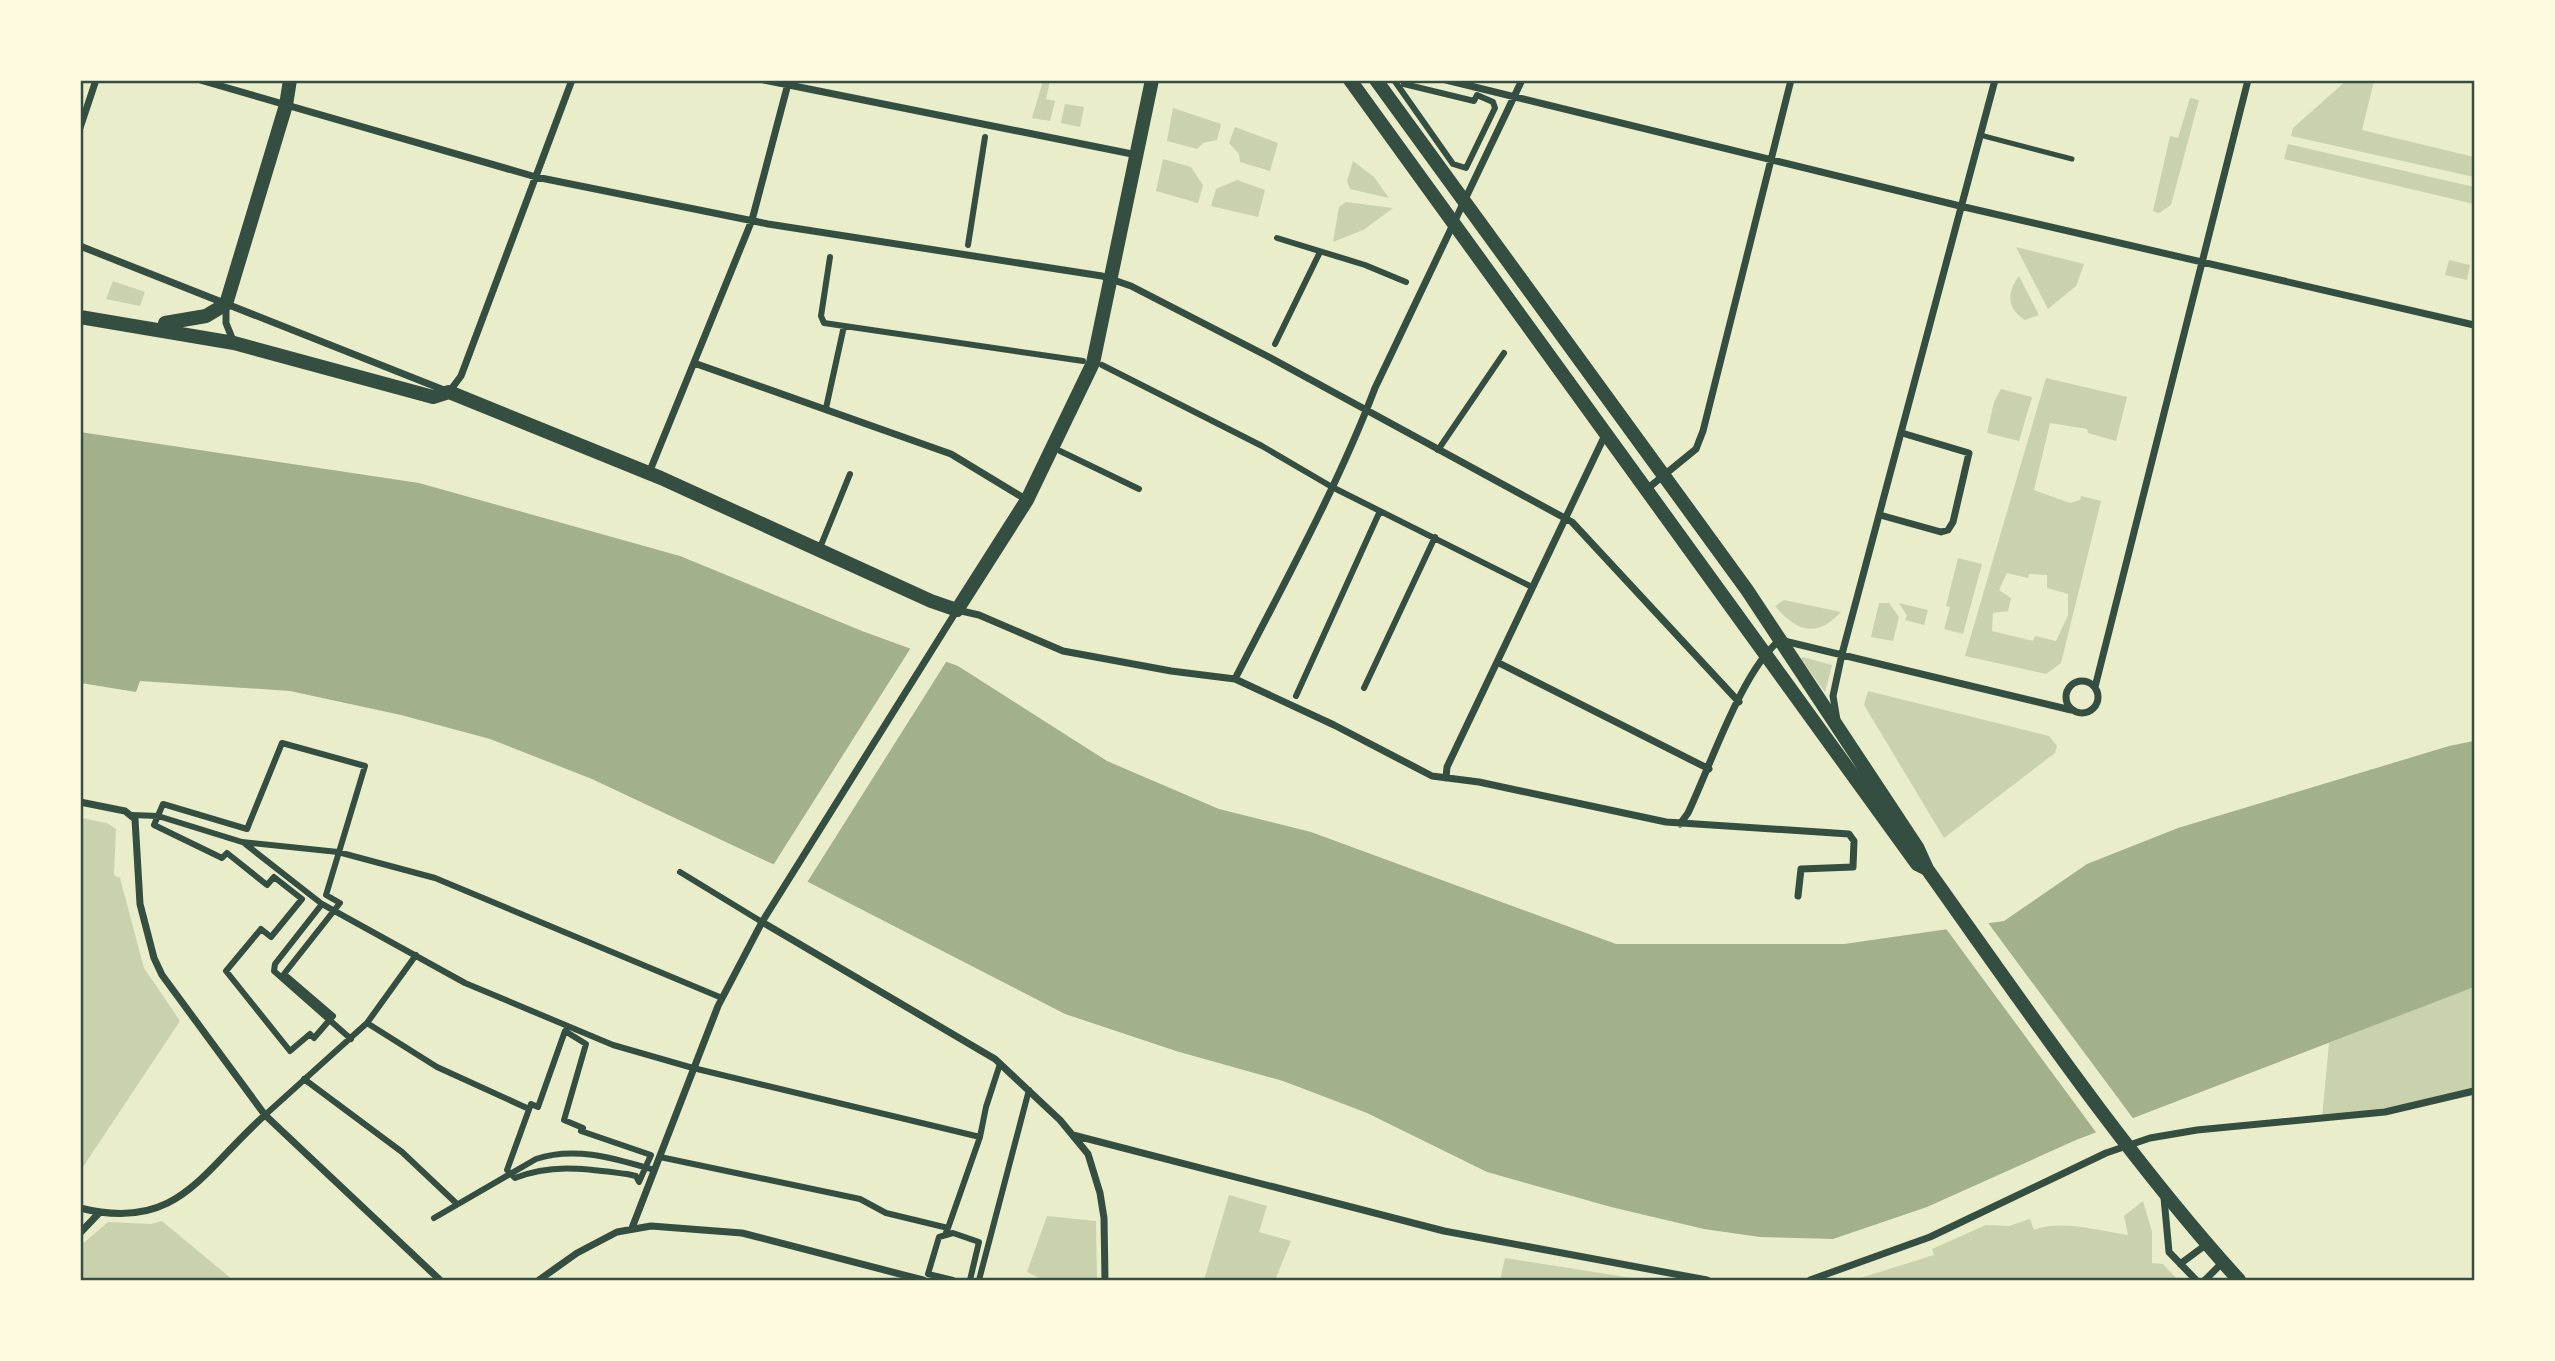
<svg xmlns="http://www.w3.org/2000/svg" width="2555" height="1361" viewBox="0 0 2555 1361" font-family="Bitter,serif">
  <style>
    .green { fill: #cad2ad; fill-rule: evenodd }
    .water { fill: #a3b18a }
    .pier { fill: #e9edc9 }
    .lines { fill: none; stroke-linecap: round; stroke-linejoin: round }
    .service { stroke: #344e41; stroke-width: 5 }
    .pedestrian { stroke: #344e41; stroke-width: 6 }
    .minor { stroke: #344e41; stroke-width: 7 }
    .secondary { stroke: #344e41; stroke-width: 14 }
    .neatline { fill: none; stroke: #344e41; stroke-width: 2.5 }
  </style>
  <rect width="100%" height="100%" fill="#e9edc9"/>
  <path class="green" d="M2347 80 2374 81 2362 130 2474 157V177L2291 136 2293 128Z
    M1043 81H1050L1046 99 1055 101 1050 121 1032 118Z
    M2190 98 2199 100 2171 205 2159 213 2153 211 2170 136 2178 138Z
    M1065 104 1084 107 1080 127 1061 123Z
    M1173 108 1221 124 1217 140 1203 143 1197 149 1167 141Z
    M1235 127 1278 143 1270 171 1240 162 1239 154 1229 143Z
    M2288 144 2474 187V204L2284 159Z
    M1163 159 1191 167 1203 185 1198 203 1156 191Z
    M1353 161 1374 177 1389 198 1350 189 1347 181Z
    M1237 180 1265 190 1258 217 1211 206 1216 189Z
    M1346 202 1393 208 1365 229 1333 242 1339 207Z
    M2016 247 2084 264 2076 286 2048 309Z
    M2449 260 2470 265 2467 280 2445 275Z
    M2019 276 2039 315 2025 320C2006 308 2007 292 2019 276Z
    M113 281 145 292 140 306 106 299Z
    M2046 378 2127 397 2116 441 2088 433 2087 429 2050 423 2034 490 2070 503 2080 500 2081 496 2101 501 2061 663 2046 674 1965 656ZM2007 573 2028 578 2029 574 2047 575V588L2068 594V615L2056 641 2035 636 2033 641 1992 631 1993 613 2008 611 2011 598 1999 590Z
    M2001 389 2032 397 2019 441 1987 433 1994 402Z
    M1958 558 1982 564 1963 634 1944 629 1950 607 1946 606Z
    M1784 600 1841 612C1817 638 1797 632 1775 606Z
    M1879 603H1889L1899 617 1893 641 1871 637Z
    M1899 603 1928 610 1924 625 1905 620 1907 616Z
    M1803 657 1832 665 1825 692 1801 659Z
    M1868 691 2049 736 2057 746 2055 753 1944 838 1864 705Z
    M81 818 107 823 116 829 114 875 120 878 144 968 180 1021 81 1170Z
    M2474 984V1091L2385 1112 2322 1118 2329 1043Z
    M1229 1195 1267 1206 1259 1232 1291 1241 1275 1280H1204Z
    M2143 1201 2152 1232V1263L2163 1264 2178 1280H1854L1934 1255 1932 1249 1986 1225 2009 1226 2030 1219 2034 1230C2059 1219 2101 1231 2128 1235L2124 1216Z
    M1047 1216 1096 1221 1097 1280H1043L1027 1272Z
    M162 1221 233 1280H81V1245L108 1222 151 1224Z
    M1505 1258 1645 1280H1500Z"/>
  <path class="water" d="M80 432 419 483 680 556 862 631 958 666 1107 761 1219 809 1311 832 1616 944H1844L2004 921 2087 864 2178 828 2449 746 2474 741V987L2076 1140 1927 1207 1833 1239 1760 1237 1704 1229 1611 1207 1487 1172 1367 1113 1283 1081 1176 1051 1065 1014 777 866 592 779 490 739 401 715 290 691 140 681 136 692 81 683Z"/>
  <path class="pier" d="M912 646 948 659 806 884 772 867Z
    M1986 920 2014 958 2135 1121 2098 1135 1944 926Z"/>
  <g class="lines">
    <path class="service" d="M1980 135 2072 159"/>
    <path class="pedestrian" d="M1394 80 1453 164 1466 168 1495 108 1493 102 1477 95 1474 101 1404 84V80
      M1277 238 1365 265 1406 282
      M968 245 985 137
      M830 257 821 316 824 323 1083 361
      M1275 344 1320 252
      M1102 365 1262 446 1332 487 1532 587
      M826 408 844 326
      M1438 450 1504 353
      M1060 451 1139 489
      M819 550 850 474
      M1364 688 1435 537
      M1296 696 1380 511
      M282 743 365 766 326 895 340 903 284 974 333 1016 314 1038 310 1034 290 1051 226 971 261 929 271 937 302 899 274 877 267 885 227 853 222 858 154 825 163 804 247 829Z
      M132 815 158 816 242 842 338 852 435 878 722 998
      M244 843 322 904 275 964 274 971 351 1039
      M680 872 762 922
      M322 904 465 983 613 1045 693 1068 980 1137
      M367 1023 437 1067 529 1109
      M565 1031 586 1044 564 1120 583 1128 581 1131 651 1155 639 1182 636 1176 627 1174C587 1169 553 1163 515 1178L507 1170 531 1104 538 1107Z
      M304 1079 402 1152 456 1203
      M265 1115 367 1023 416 955
      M660 1157 860 1199 886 1213 948 1228 945 1235
      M434 1218 536 1159C574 1146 613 1158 651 1169
      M948 1228 980 1137 986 1107 1000 1064
      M953 1280 928 1274 939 1237 953 1233 979 1242 970 1280
      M979 1280 1029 1090"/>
    <path class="minor" d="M200 80 536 177 768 224 1102 276 1131 286 1269 357 1572 522 1739 702
      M764 80 1137 155
      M1446 80 1960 206 2474 325
      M80 128 96 80
      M80 246 449 392 461 376 572 80
      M226 305V323L234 343
      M694 363 951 454 1027 500
      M649 473 752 220 789 80
      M1647 489 1696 449 1703 431 1791 80
      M1880 515 1941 532 1948 530 1953 522 1969 453 1902 433
      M1497 662 1709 769
      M1235 679C1284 583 1337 488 1375 388L1522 80
      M2066 697a16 16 0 1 1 32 0a16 16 0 1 1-32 0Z
      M2095 687 2248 80
      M1837 720 1833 696 1842 654 1995 80
      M1446 778 1447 767 1606 433
      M80 802 125 811 135 819 140 904 154 958 162 975 265 1115 440 1280
      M1680 824 1688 813C1710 767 1742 670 1780 640L2071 710
      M762 922 995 1059 1060 1120 1088 1154 1100 1193 1104 1218 1105 1280
      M1073 1135 1444 1231 1707 1280
      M2164 1198 2169 1252 2196 1280
      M80 1208C178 1233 202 1171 265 1115
      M632 1228 718 1006 762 922 957 610 979 615 1063 651 1171 671 1235 679 1334 725 1432 776 1479 782 1666 822 1849 834 1854 841 1853 867 1801 869 1798 896
      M80 1233 99 1213
      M2180 1264 2207 1244
      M539 1280 577 1253 617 1232 651 1226 742 1233 923 1280
      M1810 1280 1930 1237 2106 1153 2150 1138 2197 1130 2385 1112 2474 1091
      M2205 1280 2223 1262"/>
    <path class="secondary" d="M1350 80 1917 864 1927 869
      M1376 80 1747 590 1917 847 1927 869C2026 1008 2125 1154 2239 1280
      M80 317 234 343 433 397 449 392 661 478 931 601 957 610 1027 500 1093 363 1152 80
      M165 323 206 316 226 304 286 105 290 80"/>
  </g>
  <rect width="2555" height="1361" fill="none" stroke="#fefae0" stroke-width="164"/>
  <rect x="82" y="82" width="2391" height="1197" class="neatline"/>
</svg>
